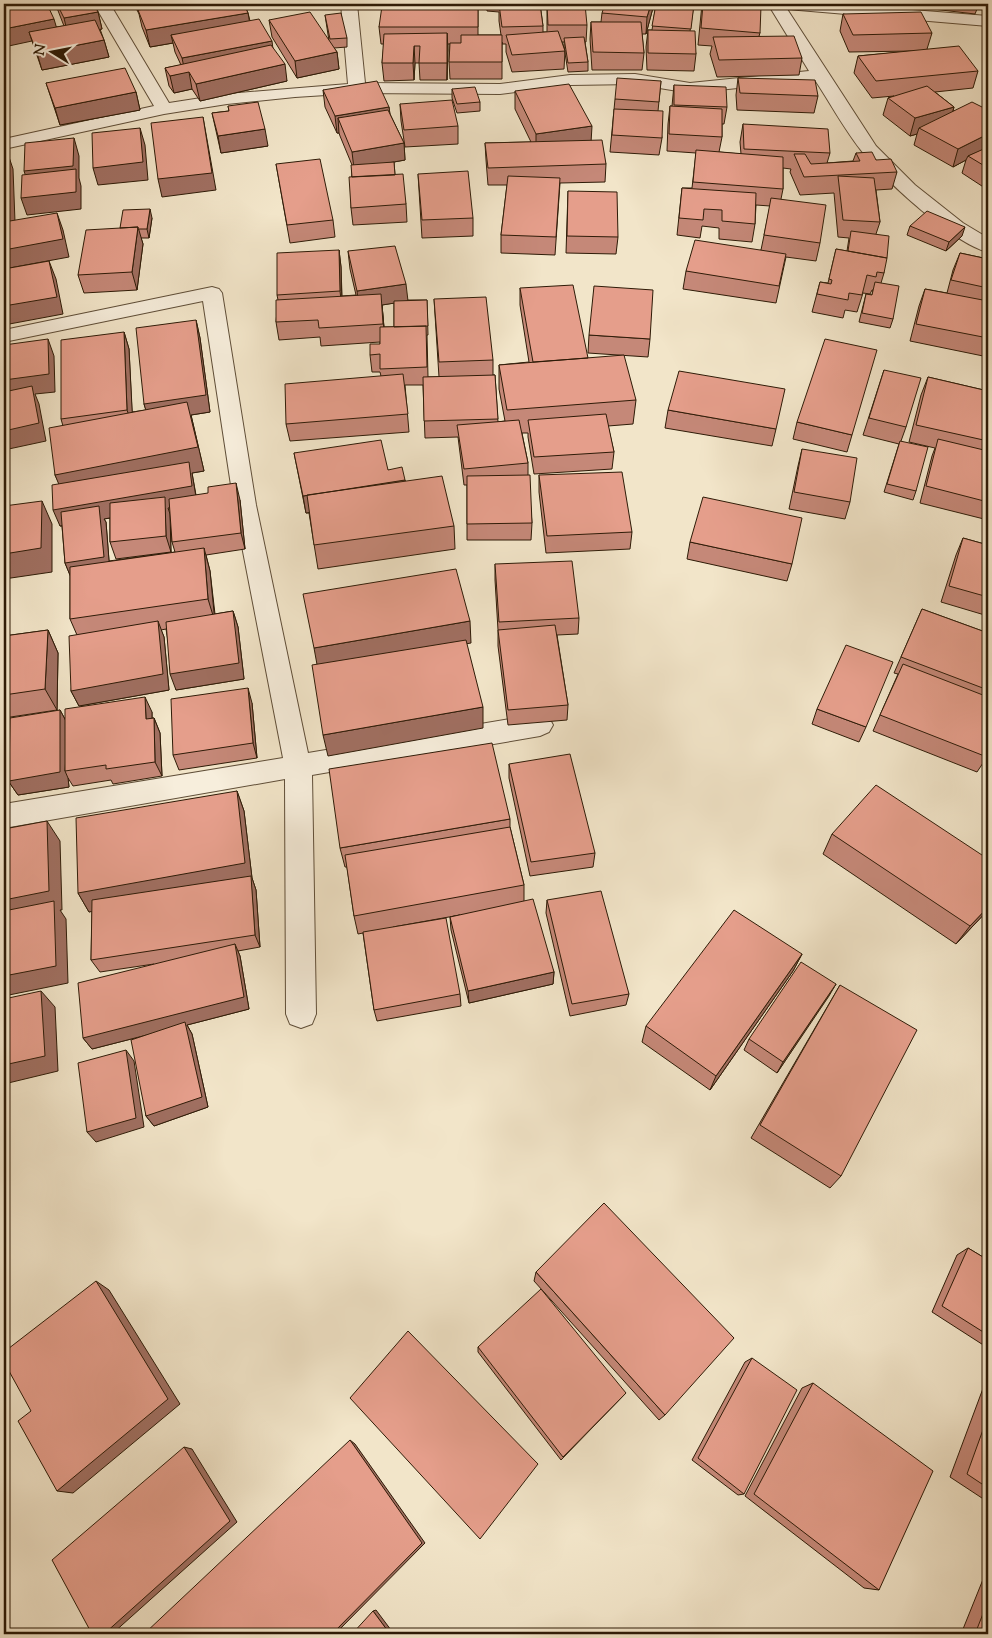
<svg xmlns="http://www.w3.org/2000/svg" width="992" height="1638" viewBox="0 0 992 1638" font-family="'Sorts Mill Goudy',serif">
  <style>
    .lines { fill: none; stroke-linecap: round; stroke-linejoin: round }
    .minor-casing { stroke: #5f4e38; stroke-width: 2 }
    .minor { fill: #f7eedc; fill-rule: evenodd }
    .wall { fill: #c58878; stroke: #2e1b07; fill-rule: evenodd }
    .shaded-wall { fill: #a06f61; stroke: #2e1b07 }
    .building { fill: #e59e8b; stroke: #2e1b07 }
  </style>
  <rect width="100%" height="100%" fill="#f2e5c9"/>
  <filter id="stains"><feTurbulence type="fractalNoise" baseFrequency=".004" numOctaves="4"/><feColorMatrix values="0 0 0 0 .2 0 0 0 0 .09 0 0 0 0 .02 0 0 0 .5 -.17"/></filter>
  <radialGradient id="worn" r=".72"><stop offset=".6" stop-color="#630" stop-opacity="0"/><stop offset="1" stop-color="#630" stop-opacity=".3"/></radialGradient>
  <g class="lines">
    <g class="minor-casing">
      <path id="minor" d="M94 4H110L169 103 227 94 348 84 341 4H357L365 83 500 84 570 75 635 74 690 83 809 71 768 4H836L988 16V26L787 9 876 146 915 185 963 223 988 238V252C954 244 886 181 864 154 845 131 831 104 815 80L690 93 635 84 570 85 500 94 357 93 295 97 227 104 164 114 4 149V139L154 106Z
        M212 287 219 289 222 293 256 505 308 753 540 714 549 718 553 725 549 732 540 736 312 775 316 1014 312 1024 301 1028 290 1024 286 1014 285 779 4 828V804L283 758 234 505 203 301 4 342V330Z"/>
    </g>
    <use href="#minor" class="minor"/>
  </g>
  <path class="wall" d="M4 4H94L98 12 102 29H100L104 40 109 57 42 70 32 41ZM57 8 64 26 56 27 49 9Z
    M134 4H244L248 13 250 21 272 46 287 81 200 101 192 89 174 93 169 86 165 68 181 65 175 52 173 43 150 47 142 27 139 14Z
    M387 4H472V6H478V35H501L499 21V12L487 11V4H540L543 26V32H547V4L587 25 586 42H585L588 62V71L568 72 564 47V42H562L565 51 564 69 512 72 506 52V44H502V42V79H450L449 62 450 44H448L447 80H420L419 63H415L414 80 384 81 382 63 384 44H381L379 27 387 6Z
    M654 4 646 34H642L644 53 642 70H592L590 39 591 22H601L602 13Z
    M656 4H694L690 31 696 54 694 71 647 70 646 47 648 30H652Z
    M702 4H749V5L760 33 759 36 802 58 799 75 717 77 710 54 712 46 698 45Z
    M844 4H876L875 8Z
    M934 4H979L975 14 933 9Z
    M843 14 932 33 927 49 978 71 973 88 935 92 954 107 953 111 988 110V190L962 173 966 160 953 167 914 145 917 134 910 136 883 115 888 98 894 96 872 98 854 73 858 56 913 51 849 52 840 31Z
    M325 15 347 38V47L334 48 337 52 339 69 297 78 272 37 269 20 329 41Z
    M738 78 818 96 814 113 737 110 736 95Z
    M661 81 658 111 662 138 659 155 610 152 615 99Z
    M46 83 136 92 140 110 60 125Z
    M674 85 727 107 724 124H722V137L719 152 741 154 740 142 743 124 830 153 827 163 853 161 856 153 876 160 897 172 892 189 876 190 880 222 876 234 884 273 881 283 893 319 890 328 859 322 866 294 872 295 873 290H872L870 294 863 293 857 312 845 310 843 318 812 312 820 282 828 283 836 249 847 251 849 238 838 237 834 193 800 195 790 172 791 169 783 168V189L781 199 820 243 816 261 786 257 776 303 683 289 686 271 761 250 770 206 756 205 755 224 752 242 719 239V228L702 226 700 238 677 235 682 188H692L696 153 667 151 668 124 670 106H672Z
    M452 89 480 102V111L457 113 452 98Z
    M323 90 389 107 390 114 404 143 405 160 394 162 395 175 406 204 407 222 353 225 351 208 352 165 340 136 339 133H337L325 107Z
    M515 91 591 140 606 164 605 182 560 183 555 255 501 253V235L507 185H488L486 160 485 143 531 142 515 109Z
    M400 104 458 126V144L405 147 401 121Z
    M228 106 268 146 221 153 212 113 229 111Z
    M276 164 333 220 335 237 290 243Z
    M418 174 473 218V236L422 238Z
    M568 191 618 237 616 254 566 253Z
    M152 218 149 238H141L143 244 137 290 84 293 78 275 120 228Z
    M910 226 962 236 946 251 907 235Z
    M339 250 341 267 342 296 356 295 350 269 348 251 408 300H427L428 335H427L428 377H439L434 299 493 360V375H495L498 422 505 421 499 389V365L529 362 520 305V288L588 358 636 400 633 424 608 426 614 452 612 469 534 474 528 437V433H522L528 463V475L532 523 531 540H467V485H464L458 437 425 438 423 385H405L409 432 290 441 286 424 381 376 380 372H372L370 355 380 344V342L321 346 320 337 279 340 276 322 278 300 277 295ZM394 303V327H384L382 305Z
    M960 253 988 259V357L910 341 919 306 925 289 947 293 953 270Z
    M196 320 200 338 210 412 191 415 204 471 192 473 196 495 240 500 245 549 206 555 210 571 215 614 233 611 238 627 244 679 176 690 166 629 161 630 164 637 169 690 79 706 71 691 77 635 70 619V575L65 563 62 526H60L59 483 55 475 63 426 61 419 124 332 129 349 132 412 146 410 144 404ZM110 518V542L116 559 171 552 170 521 172 542 175 552 109 561 106 522 104 519Z
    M589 335 650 339 648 357 588 353Z
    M884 370 906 427 901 441 916 491 913 500 884 492 899 444 863 435Z
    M928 377 988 391V520L920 503 932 456 935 448 909 442 921 395Z
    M668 410 776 429 772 446 665 428Z
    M797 422 852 435 847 452 793 439Z
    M802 449 850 502 845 519 789 509 798 466Z
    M294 453 388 470 405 480 406 482 454 526 455 549 318 569 309 513H306Z
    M539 475 632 532 630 549 546 553 539 492Z
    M963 538 988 545V616L941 602 956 555Z
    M690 542 792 564 787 581 687 559Z
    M495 564 579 618 578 634 557 635 568 705 567 720 508 725 498 646V630L495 580Z
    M922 609 988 633V753L987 757 977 772 873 731 898 674 894 673Z
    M48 630 58 653 57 710 4 718V636Z
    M252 703 257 758 179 770 173 755Z
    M817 709 866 727 859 742 812 724Z
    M60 710 65 719 152 712V718H154L160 733 162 776 113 784 111 780 73 786 68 778 69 787 18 795 9 782V796L4 797V723L10 733Z
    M509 764 595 853 593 867 530 876 509 778Z
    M237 791 244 811 252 878 256 890 260 947 238 951 240 956 249 1009 187 1025 192 1034 208 1107 154 1126 146 1116 143 1036 92 1049 83 1038 154 964 100 972 91 960 92 911 89 912 78 893Z
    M510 819V827L524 885V901L554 972 553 984 469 1003 451 930 450 917 460 915 393 927 460 994 461 1006 377 1021 374 1010 363 933 358 934 354 916 347 867H345L340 848Z
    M832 834 988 859V910L956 944 823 854Z
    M547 900 629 994 626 1005 570 1016 546 913Z
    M802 954 793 971 710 1090 642 1042 646 1026Z
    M836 984 777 1073 744 1050 749 1039Z
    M840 985 841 1176 830 1188 751 1138Z
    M988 1233V1246L983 1243Z
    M968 1248 988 1260V1348L932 1312 957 1255Z
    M536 1272 665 1415 659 1420 534 1281Z
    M478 1347 626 1393 561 1460 478 1352Z
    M752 1358 744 1494 738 1495 692 1460 745 1362Z
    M988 1375V1502L950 1477Z
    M813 1383 879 1590 864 1588 745 1496 802 1388Z
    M988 1567V1634H961Z"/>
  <path class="shaded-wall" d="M4 4H56L57 8 4 18Z
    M161 4H239L143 22 139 7Z
    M651 4H654L646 34 647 17Z
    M98 12 102 29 68 35 64 18Z
    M248 13 251 30 171 35 173 43 150 47 146 30Z
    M54 19 59 36 29 32 32 41 4 47V29Z
    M447 33 448 50 447 80Z
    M104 40 109 57 42 70 37 53Z
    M272 41 274 58 189 72 192 89 174 93 170 76 185 72 182 58Z
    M414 46 415 63 414 80 413 63Z
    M337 52 339 69 297 78 295 61Z
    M285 64 287 81 200 101 196 84Z
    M136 92 140 110 60 125 55 108Z
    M389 107 391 124 338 118 339 133H337L335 116Z
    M954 107 949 124 919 128 917 134 910 136 915 118Z
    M203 117 216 190 162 197 158 179Z
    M4 125 7 135 4 136Z
    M592 126 591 143 536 151V134Z
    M140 128 145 145 148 180 98 185 93 168Z
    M265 129 268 146 221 153 218 136Z
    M988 134V148L968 156 966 160 953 167 958 149Z
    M74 138 79 156V178L81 186V209L27 215 21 198 30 189 24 171Z
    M404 143 405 160 354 169 352 152Z
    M7 151 13 169 15 222 4 223V205Z
    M150 209 152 218 149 238 147 229Z
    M57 213 63 230 69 257 4 269V250Z
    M138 227 143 244 137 290 132 272Z
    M965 227 962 236 946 251 949 242Z
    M339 250 341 267 342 309 340 291Z
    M49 261 56 279 63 314 4 325V306Z
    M406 284 408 301 382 305 385 341 382 305 359 308 357 291Z
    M196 320 200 338 210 412 191 415 204 471 192 473 197 503 168 508 170 514 171 552 166 536 165 508 104 519 106 522 110 573 72 580 65 563 100 520 60 526 53 510 65 499 55 475 149 421 144 404Z
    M124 332 129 349 133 427 127 410Z
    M48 339 54 356 55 392 35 394 39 404 46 441 4 450V380Z
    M405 480 407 497 306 513 303 496Z
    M236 483 240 500 245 549 241 533Z
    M42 501 52 524V572L4 579V554Z
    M204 548 210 571 215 622 208 599Z
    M233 611 238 627 244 679 176 690 170 674Z
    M158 621 164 637 169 690 79 706 71 691Z
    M470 621 471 643 318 670 314 648Z
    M48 630 58 653 57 710 45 689Z
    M248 688 252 703 257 758 253 743Z
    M145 697 152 712V734L146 719Z
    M483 707V728L328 756 323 735Z
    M60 710 68 725 65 771 68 778 69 787 18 795 9 782V796L4 788V723L11 736Z
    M154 718 160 733 162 776 155 762Z
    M237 791 244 811 252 878 256 890 260 947 255 935 251 882 89 912 78 893Z
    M47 821 60 841 62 910H60L66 919 68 983 4 996V900Z
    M988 907V910L956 944 970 926Z
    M235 944 240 956 249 1009 187 1025 192 1034 208 1107 154 1126 146 1116 186 1025 92 1049 83 1038Z
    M802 954 793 971 710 1090 716 1076Z
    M554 972 553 984 469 1003 468 991Z
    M836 984 829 996 777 1073 783 1062Z
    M41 991 55 1007 58 1071 4 1084V1065Z
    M126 1050 134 1061 144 1127 96 1142 87 1132Z
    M96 1281 109 1290 180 1404 73 1493 57 1491Z
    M350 1440 355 1444 425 1543 335 1634H332Z
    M184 1447 192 1449 237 1522 112 1634H104Z
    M376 1610 394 1634H390L373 1611Z"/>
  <path class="building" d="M18 4H47L54 19 4 29V6Z
    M57 4H94L98 12 64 18Z
    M138 4H161L139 7Z
    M177 4H244L248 13 146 30 138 10Z
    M499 4H540L543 26 502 27Z
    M547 4H585L587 25H548Z
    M605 4H651L647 17 602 13Z
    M656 4H694L691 29 652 26Z
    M703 4H728L761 6 760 33 701 28Z
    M382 6H478V27H379Z
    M310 12 337 52 295 61 269 20Z
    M921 12 932 33 853 35 843 14Z
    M341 13 347 38 330 39 325 15Z
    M259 19 272 41 182 58 171 35Z
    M95 20 104 40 37 53 29 32Z
    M591 22H641L644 53 593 52Z
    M648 30 695 31 696 54 648 53Z
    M558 31 565 51 512 55 506 35Z
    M447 33V63H419L420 46H414L413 63H382L384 34Z
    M461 35H502V62H449L450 43H461Z
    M794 36 802 58 719 60 713 37Z
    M584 37 588 62 568 63 564 38Z
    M271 45 285 64 196 84 189 72 170 76 165 68Z
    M959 46 978 71 876 81 858 56Z
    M125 68 136 92 55 108 46 83Z
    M617 78 661 81 659 102 615 99Z
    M738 78 815 80 818 96 740 93Z
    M377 81 389 107 335 116 323 90Z
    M569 84 592 126 536 134 515 91Z
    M674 85 726 87 727 107 674 105Z
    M927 86 954 107 915 118 888 98Z
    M475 87 480 102 457 104 452 89Z
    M452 100 458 126 404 130 400 104Z
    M258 102 265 129 218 136 212 113 229 111 228 106Z
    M972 102 988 110V134L958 149 919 128Z
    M670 106 722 109V137L669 134Z
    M614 109 663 111 662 138 612 135Z
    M388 110 404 143 352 152 338 118Z
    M203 117 212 173 158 179 151 123Z
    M743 124 828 129 830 153 744 149Z
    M140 128 143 162 93 168 92 133Z
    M74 138 73 166 24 171 25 143Z
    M602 140 606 164 488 168 485 143Z
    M988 147V168L968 156Z
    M696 150 783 157V189L693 182Z
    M7 151 9 204 4 205V152Z
    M872 152 876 160 891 159 897 172 804 177 794 154H805L811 164 860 161 856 153Z
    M320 159 333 220 287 225 276 164Z
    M394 162 395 175 352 177 351 165Z
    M76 169V192L21 198 22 175Z
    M468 171 473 218 422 220 418 174Z
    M403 174 406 204 351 208 349 177Z
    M508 176 560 178 556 237 501 235Z
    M838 176 874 178 880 222 843 220Z
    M682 188 756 193 755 224 722 221V210L704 209 703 220 679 218Z
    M568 191 617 192 618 237 567 236Z
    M771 198 826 205 820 243 764 235Z
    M150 209 147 229H138V227L120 228 123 210Z
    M927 211 965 227 949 242 910 226Z
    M57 213 63 239 4 250V222Z
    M138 227 132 272 78 275 86 230Z
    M851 231 889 236 887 258 848 251Z
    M695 240 786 254 779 286 686 271Z
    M395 246 406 284 357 291 348 251Z
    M836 249 887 258 884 273 877 272 876 277 867 275 862 295 849 293 848 300 817 294 820 282 831 284 832 280 829 279Z
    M339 250 340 291 277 295V253Z
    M960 253 988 259V288L951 280Z
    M49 261 57 297 4 306V269Z
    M875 282 899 286 893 319 862 313 866 294 872 295Z
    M573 285 588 358 533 362 520 288Z
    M594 286 653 290 650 339 589 335Z
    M925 289 988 301V338L916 324Z
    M381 294 383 324 319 328 318 320 276 322V300Z
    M486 297 493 360 439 362 434 299Z
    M427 300 428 326 394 327V301Z
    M196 320 206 395 144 404 136 328Z
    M426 326 427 367 380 369V354L370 355V344H380V327Z
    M124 332 127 410 61 419V340Z
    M48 339 49 374 4 380V345Z
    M825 339 877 350 852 435 797 422Z
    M624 355 636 400 507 410 499 365Z
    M884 370 921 378 906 427 869 418Z
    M679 371 785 389 776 429 668 410Z
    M403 374 408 414 286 424 285 384Z
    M495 375 498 419 424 421 423 377Z
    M928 377 988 391V441L916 425Z
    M32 386 39 423 4 431V392Z
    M187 402 198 447 55 475 49 428Z
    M606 414 614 452 534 457 528 420Z
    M519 420 528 463 464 469 457 425Z
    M938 439 988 451V502L926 486Z
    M381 440 388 470 402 467 405 480 303 496 294 453Z
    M900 441 928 447 916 491 887 484Z
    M802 449 857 458 850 502 794 492Z
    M189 462 192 486 53 510 52 485Z
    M622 472 632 532 547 536 539 475Z
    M530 475 532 523 467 524V476Z
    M442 476 454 526 314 545 307 495Z
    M236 483 241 533 172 542 169 499 208 493V487Z
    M165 497 166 536 110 542V503Z
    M703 497 802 518 792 564 690 542Z
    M42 501 41 548 4 554V506Z
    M99 506 104 557 65 563 61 512Z
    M963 538 988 545V597L949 586Z
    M204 548 208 599 70 619V567Z
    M572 561 579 618 499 622 495 564Z
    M456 569 470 621 314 648 303 594Z
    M922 609 988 633V690L901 657Z
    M233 611 239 663 170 674 166 622Z
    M158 621 163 674 71 691 69 636Z
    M555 625 568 705 508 710 498 630Z
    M48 630 45 689 4 695V636Z
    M466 640 483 707 323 735 312 665Z
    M846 645 893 662 866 727 817 709Z
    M903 664 988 697V753L987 757 880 715Z
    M248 688 253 743 173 755 171 699Z
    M145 697 146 719 154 718 155 762 106 769V765L65 771V709Z
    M60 710V772L9 781 10 718Z
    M492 743 510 819 340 848 329 769Z
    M570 754 595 853 531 862 509 764Z
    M876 785 988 859V907L970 926 832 834Z
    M237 791 245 863 78 893 76 818Z
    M47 821 49 891 4 900V829Z
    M510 827 524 885 354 916 345 855Z
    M251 876 255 935 91 960 92 900Z
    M601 891 629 994 572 1004 547 900Z
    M533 899 554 972 468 991 450 917Z
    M54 901 56 966 4 976V911Z
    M734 910 802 954 716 1076 646 1026Z
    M446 918 460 994 374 1010 363 932Z
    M235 944 244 997 83 1038 78 983Z
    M801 962 836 984 783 1062 749 1039Z
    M840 985 917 1030 841 1176 760 1125Z
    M41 991 45 1056 4 1065V999Z
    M185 1022 202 1097 146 1116 131 1040Z
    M126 1050 136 1118 87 1132 78 1063Z
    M604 1203 734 1338 665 1415 536 1272Z
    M968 1248 988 1260V1335L942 1306Z
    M96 1281 168 1399 57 1491 18 1421 31 1411 4 1362V1352Z
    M541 1289 626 1393 563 1457 478 1347Z
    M408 1331 538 1464 480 1539 350 1398Z
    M752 1358 797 1390 744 1494 698 1458Z
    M813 1383 933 1471 879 1590 754 1494Z
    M988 1416V1488L967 1474Z
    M350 1440 422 1543 332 1634H144Z
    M184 1447 230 1521 104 1634H92L52 1560Z
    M988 1601V1634H975Z
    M373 1611 390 1634H352Z"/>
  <rect width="992" height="1638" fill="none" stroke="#f2e5c9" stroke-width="20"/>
  <rect x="5" y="5" width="982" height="1628" fill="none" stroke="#2e1b07" stroke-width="2.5"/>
  <rect x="10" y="10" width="972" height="1618" fill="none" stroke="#2e1b07"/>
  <g transform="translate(52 52) rotate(280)" stroke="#f7eedc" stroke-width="4" paint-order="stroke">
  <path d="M0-4L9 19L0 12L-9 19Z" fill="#2e1b07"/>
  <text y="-8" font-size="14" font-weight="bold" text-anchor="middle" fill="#2e1b07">N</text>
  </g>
  <rect width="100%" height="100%" filter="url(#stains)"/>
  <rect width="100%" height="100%" fill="url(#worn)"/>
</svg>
